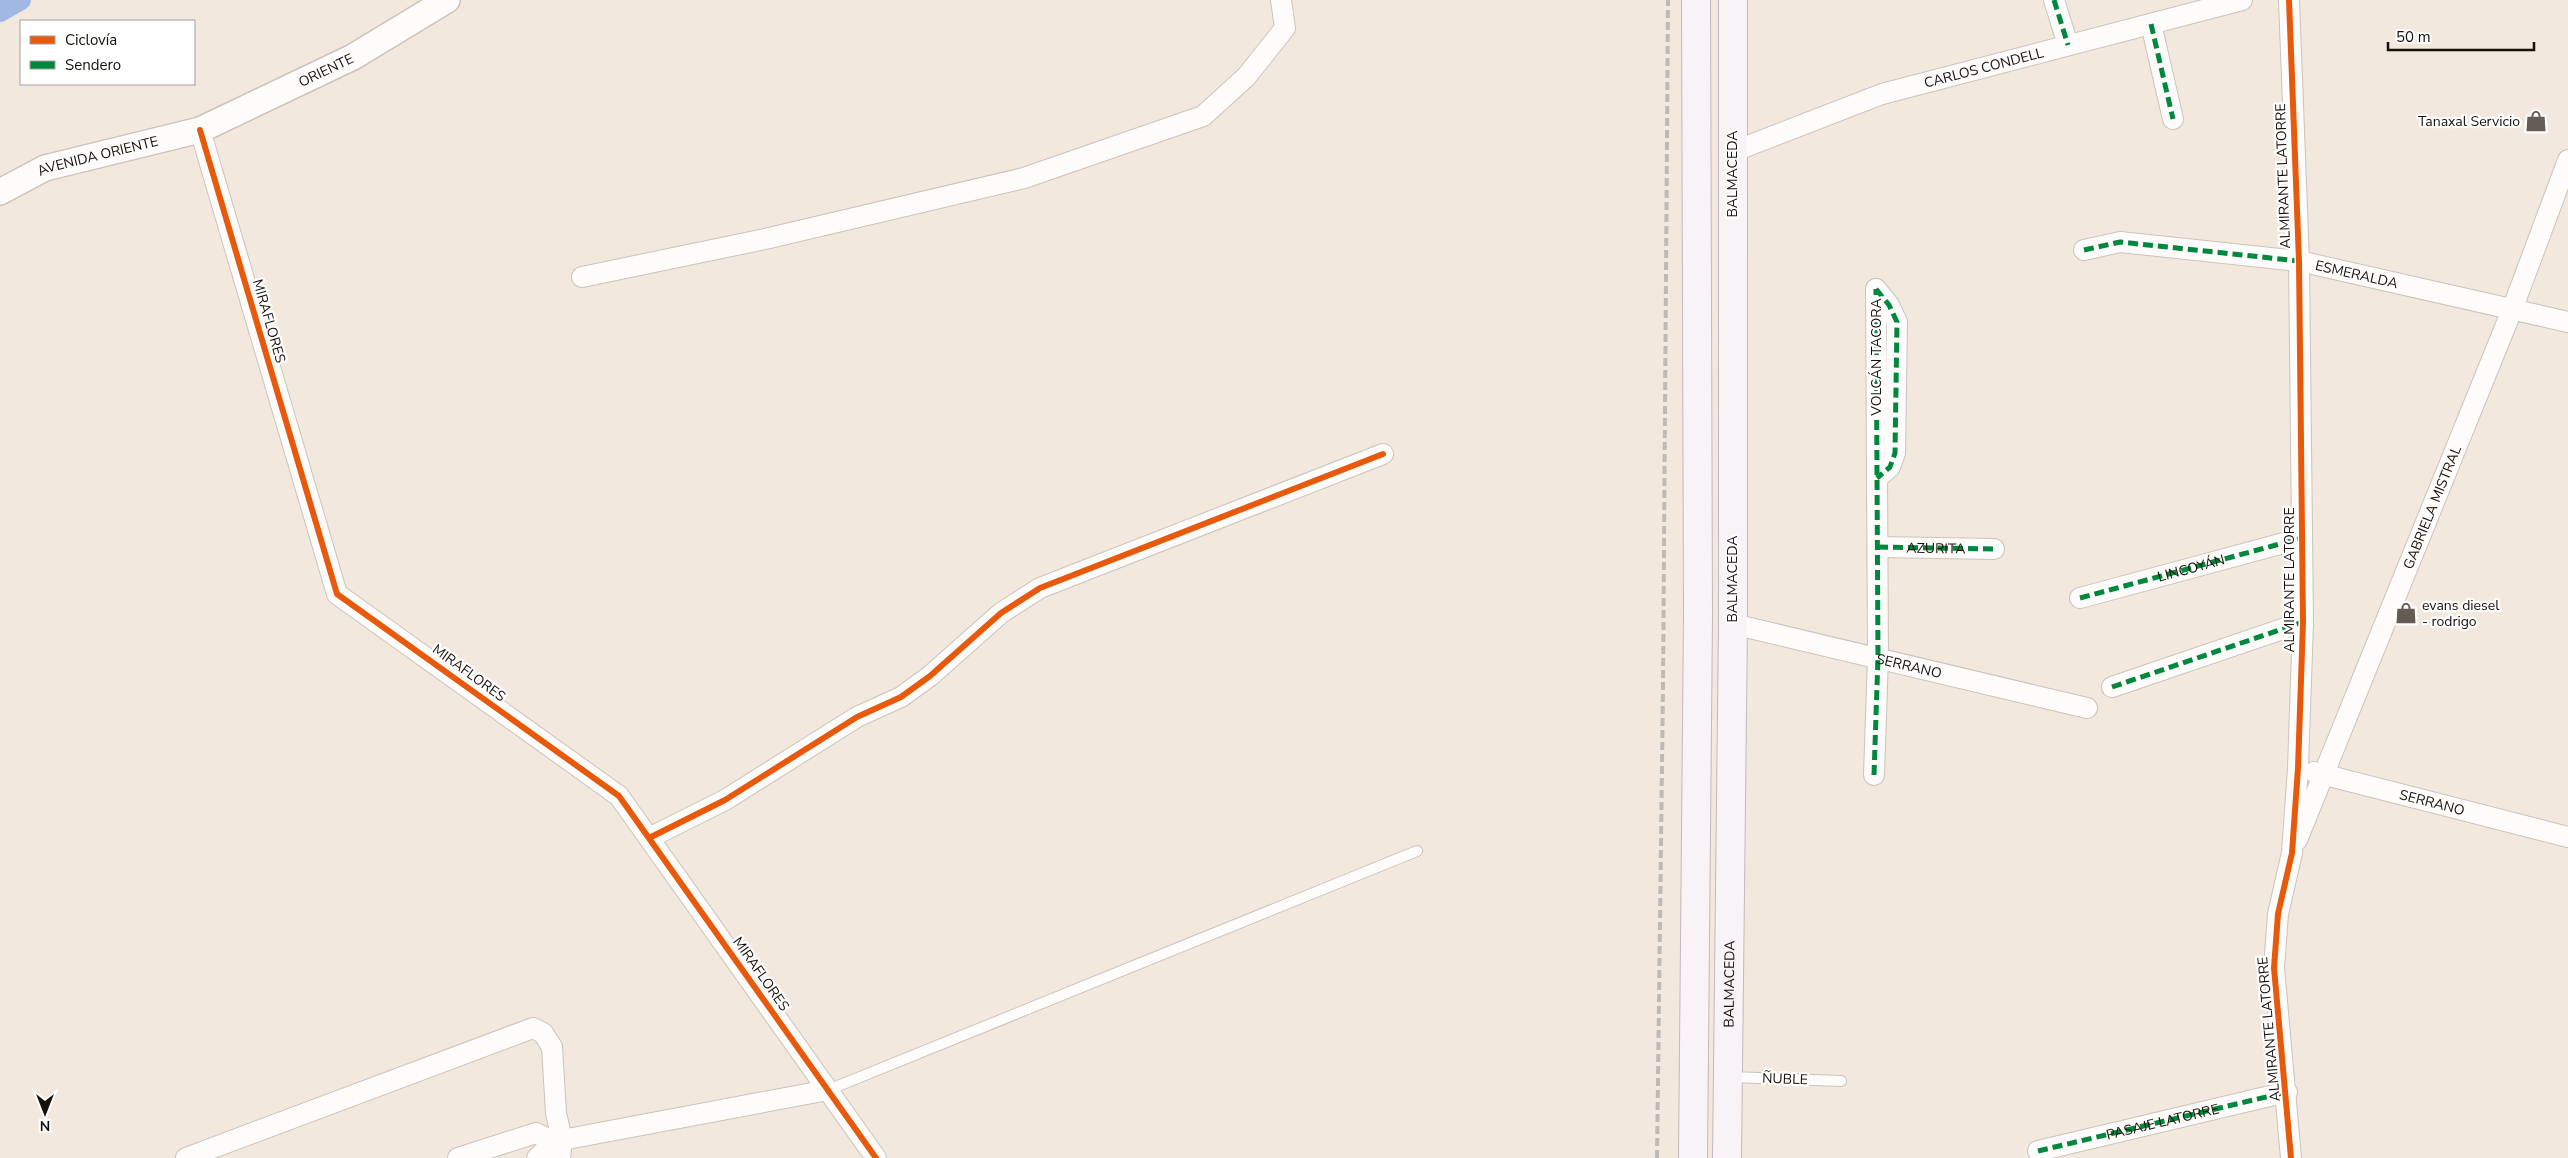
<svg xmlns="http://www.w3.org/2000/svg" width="2568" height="1158" viewBox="0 0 2568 1158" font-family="'Nunito Sans',sans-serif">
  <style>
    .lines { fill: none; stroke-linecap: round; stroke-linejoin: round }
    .canal { stroke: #a0b8e2; stroke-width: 20 }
    .service-casing { stroke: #cbc3bb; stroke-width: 12 }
    .minor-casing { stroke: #cbc3bb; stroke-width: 22 }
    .tertiary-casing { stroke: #cbc3bb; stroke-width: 28 }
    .primary-casing { stroke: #c4b8ba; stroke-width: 30 }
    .service { stroke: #fdfcfa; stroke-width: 10 }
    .minor { stroke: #fdfcfa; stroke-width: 20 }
    .tertiary { stroke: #fdfcfa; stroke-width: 25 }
    .primary { stroke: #f8f3f6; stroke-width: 28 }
    .rail { stroke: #bdbbb8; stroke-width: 4; stroke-dasharray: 8 4; stroke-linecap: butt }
    .quiet { stroke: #00873e; stroke-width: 5; stroke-dasharray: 10 5; stroke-linecap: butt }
    .cycleway-casing { stroke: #fff; stroke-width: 9 }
    .cycleway { stroke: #e8590c; stroke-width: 6 }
    .labels { text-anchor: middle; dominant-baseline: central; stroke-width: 4.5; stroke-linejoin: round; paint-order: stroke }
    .street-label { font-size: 14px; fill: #16100a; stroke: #fff }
    .poi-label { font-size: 14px; fill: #16100a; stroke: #fff; text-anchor: end }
  </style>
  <rect width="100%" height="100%" fill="#f3e8dd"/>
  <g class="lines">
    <path class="canal" d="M0 12 21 0"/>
    <g class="service-casing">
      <path id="service" d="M1730 1077 1841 1081
        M828 1090 1417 851"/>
    </g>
    <g class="minor-casing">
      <g id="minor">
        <path d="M2054 0 2068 45"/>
        <path d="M2289 0 2299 261 2303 622 2298 768 2292 853 2278 914 2274 968 2291 1158"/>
        <path d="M2151 24 2173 119"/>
        <path d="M200 130 337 594 619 796 876 1158"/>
        <path id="s1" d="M1732 152 1882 94 2242 0"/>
        <path id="s2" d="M2084 250 2120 242 2299 261 2568 322"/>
        <path d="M582 277 765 239 1024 178 1203 116 1246 77 1285 28 1281 0"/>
        <path d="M1876 289 1889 305 1897 322 1895 453 1890 467 1877 478"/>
        <path id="s3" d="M1878 547 1994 549"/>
        <path id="s4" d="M2080 598 2302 538"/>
        <path id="s5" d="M1733 624 2087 708"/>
        <path d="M2112 687 2303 622"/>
        <path id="s6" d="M2314 772 2568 837"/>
        <path d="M1874 775 1878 657 1876 289"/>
        <path d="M649 838 725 800 857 717 901 697 930 676 1001 613 1040 588 1383 454"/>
        <path id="s7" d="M2297 840 2512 310 2568 160"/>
        <path d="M2038 1151 2287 1092"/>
        <path d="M186 1158 533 1028 543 1033 552 1047 556 1113 562 1140 560 1158"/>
        <path d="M458 1158 536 1133 554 1142"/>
        <path d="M537 1158 554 1142 562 1140 828 1090"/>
      </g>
    </g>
    <g class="tertiary-casing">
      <g id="tertiary">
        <path id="s8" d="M0 192 45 168 200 130 353 57 447 0"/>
      </g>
    </g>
    <g class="primary-casing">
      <g id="primary">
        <path d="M1693 1158 1698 615 1696 0"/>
        <path id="s9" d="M1727 1158 1733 624V0"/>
      </g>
    </g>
    <use href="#service" class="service"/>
    <use href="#minor" class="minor"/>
    <use href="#tertiary" class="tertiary"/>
    <use href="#primary" class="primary"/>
    <path class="rail" d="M1657 1158 1663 686 1668 0"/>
    <g class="quiet">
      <path d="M2054 0 2068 45"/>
      <path d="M2151 24 2173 119"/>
      <path d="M2084 250 2120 242 2299 261"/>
      <path d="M1876 289 1889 305 1897 322 1895 453 1890 467 1877 478"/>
      <path d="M1878 547 1994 549"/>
      <path d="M2080 598 2302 538"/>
      <path d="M2112 687 2303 622"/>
      <path d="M1874 775 1878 657 1876 289"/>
      <path id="s10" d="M2038 1151 2287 1092"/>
    </g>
    <g class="cycleway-casing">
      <path id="cycleway" d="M2289 0 2299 261 2303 622 2298 768 2292 853 2278 914 2274 968 2291 1158
        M200 130 337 594 619 796 876 1158
        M649 838 725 800 857 717 901 697 930 676 1001 613 1040 588 1383 454"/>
    </g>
    <use href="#cycleway" class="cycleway"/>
  </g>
  <defs>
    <g id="shop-bare" transform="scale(1.725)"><path d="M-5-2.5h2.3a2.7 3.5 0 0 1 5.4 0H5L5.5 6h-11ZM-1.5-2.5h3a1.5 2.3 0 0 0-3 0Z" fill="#635c54" stroke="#fff" stroke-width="2.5" paint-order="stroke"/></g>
  </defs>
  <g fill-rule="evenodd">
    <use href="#shop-bare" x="2536" y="121"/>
    <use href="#shop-bare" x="2406" y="613"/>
  </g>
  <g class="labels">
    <g class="street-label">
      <text stroke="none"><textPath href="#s1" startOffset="266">CARLOS CONDELL</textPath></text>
      <text stroke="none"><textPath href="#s8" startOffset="350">ORIENTE</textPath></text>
      <text stroke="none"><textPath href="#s8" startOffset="105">AVENIDA ORIENTE</textPath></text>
      <text transform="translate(1732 174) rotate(-90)">BALMACEDA</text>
      <text transform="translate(2283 176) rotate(-92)">ALMIRANTE LATORRE</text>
      <text stroke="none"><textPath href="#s2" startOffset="276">ESMERALDA</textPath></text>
      <text transform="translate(269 321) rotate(74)">MIRAFLORES</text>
      <text transform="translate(1876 357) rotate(-90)">VOLCÁN TACORA</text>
      <text stroke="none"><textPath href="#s7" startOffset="359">GABRIELA MISTRAL</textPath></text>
      <text stroke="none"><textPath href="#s3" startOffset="58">AZURITA</textPath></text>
      <text stroke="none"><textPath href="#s4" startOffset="115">LINCOYÁN</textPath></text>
      <text transform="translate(1732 579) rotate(-90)">BALMACEDA</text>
      <text transform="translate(2289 580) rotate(-90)">ALMIRANTE LATORRE</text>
      <text stroke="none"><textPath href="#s5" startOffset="181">SERRANO</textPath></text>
      <text transform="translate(469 673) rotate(36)">MIRAFLORES</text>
      <text stroke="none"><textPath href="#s6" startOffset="122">SERRANO</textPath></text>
      <text transform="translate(761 974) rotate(55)">MIRAFLORES</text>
      <text stroke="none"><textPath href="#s9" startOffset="174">BALMACEDA</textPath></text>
      <text transform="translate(2269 1029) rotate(-95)">ALMIRANTE LATORRE</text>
      <text transform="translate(1785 1079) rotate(2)">ÑUBLE</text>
      <text stroke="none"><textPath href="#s10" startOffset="128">PASAJE LATORRE</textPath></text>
    </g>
    <g class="poi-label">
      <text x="2520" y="121">Tanaxal Servicio</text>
      <text x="2422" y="605" text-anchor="start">evans diesel<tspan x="2422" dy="16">- rodrigo</tspan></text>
    </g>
  </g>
  <rect x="20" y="20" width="175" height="65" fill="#ffffff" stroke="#a29f9d"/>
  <rect x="30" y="36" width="25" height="8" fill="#e8590c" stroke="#a29f9d"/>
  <text x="65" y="45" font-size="15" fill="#16100a">Ciclovía</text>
  <rect x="30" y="61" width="25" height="8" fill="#00873e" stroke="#a29f9d"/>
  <text x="65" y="70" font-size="15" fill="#16100a">Sendero</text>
  <g transform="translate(45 1113) rotate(180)" stroke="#ffffff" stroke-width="4" paint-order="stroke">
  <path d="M0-4L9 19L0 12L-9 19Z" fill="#16100a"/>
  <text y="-8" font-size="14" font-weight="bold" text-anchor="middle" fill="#16100a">N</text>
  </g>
  <path d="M2388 42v8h146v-8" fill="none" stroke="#16100a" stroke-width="2.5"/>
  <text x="2396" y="42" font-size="15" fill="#16100a" stroke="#ffffff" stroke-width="4" paint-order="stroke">50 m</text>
</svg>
